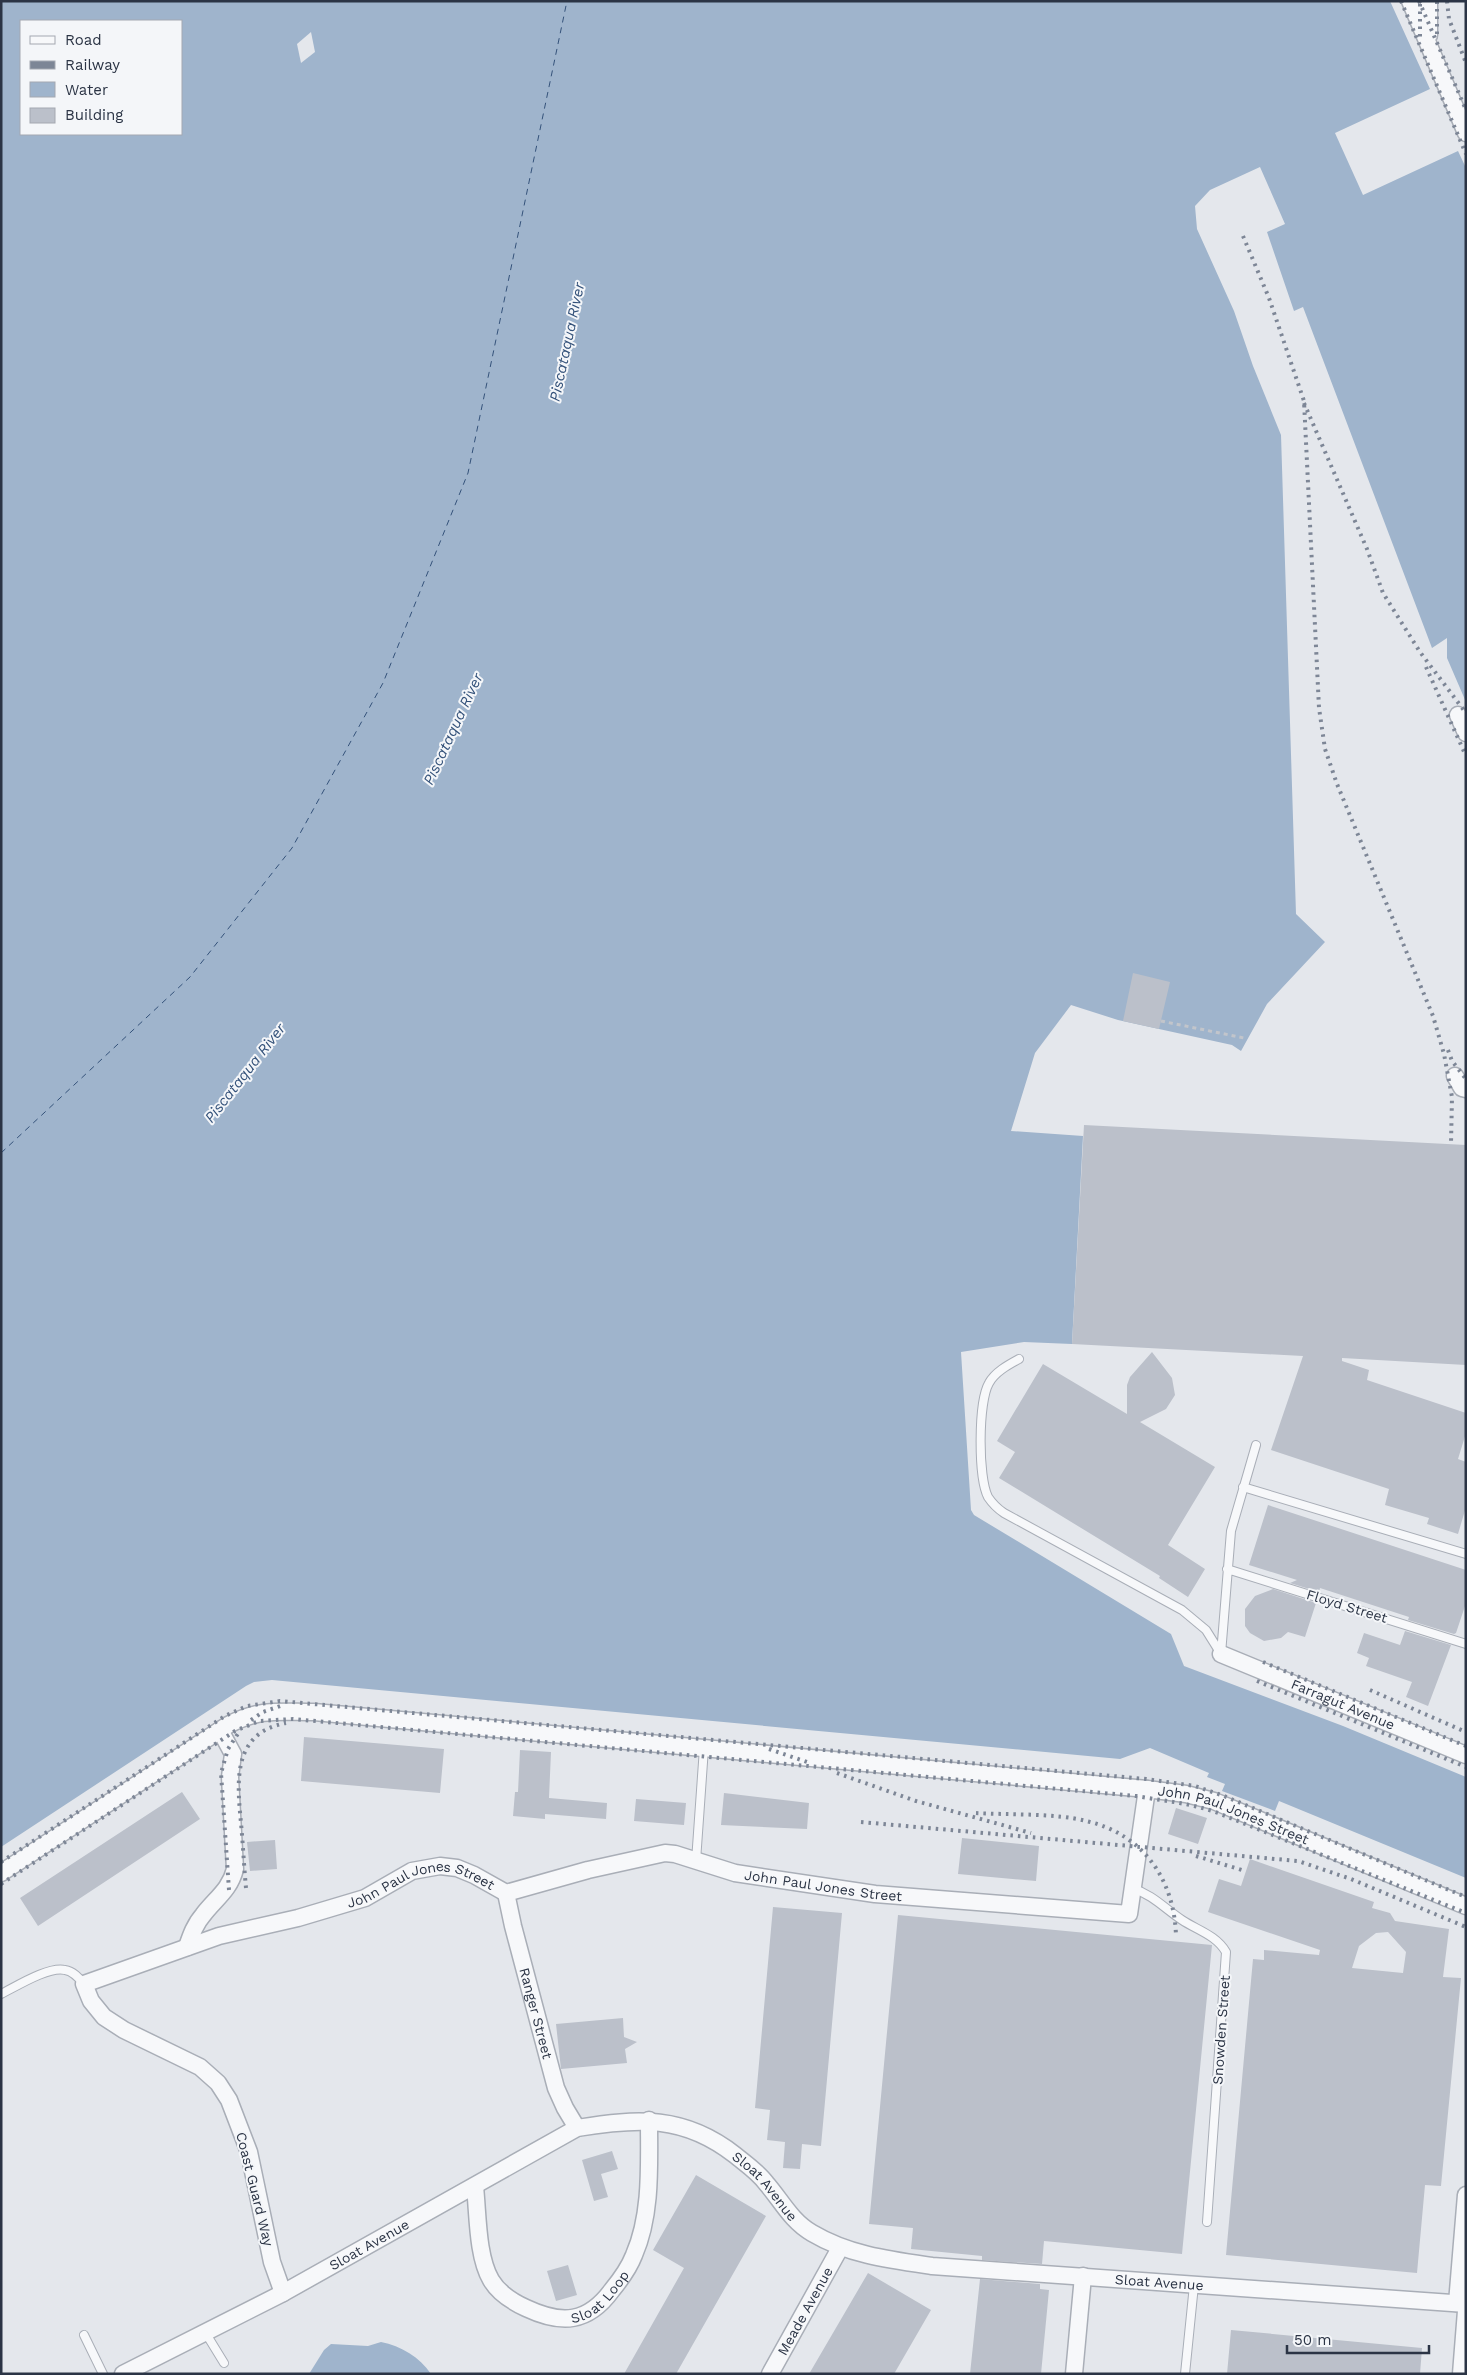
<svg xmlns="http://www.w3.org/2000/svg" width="1467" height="2375" viewBox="0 0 1467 2375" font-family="'Work Sans',sans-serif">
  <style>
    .water { fill: #9fb4cc; fill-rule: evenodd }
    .pier { fill: #e4e7ec }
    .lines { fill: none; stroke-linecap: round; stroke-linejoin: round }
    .ferry { stroke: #34527a; stroke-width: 1; stroke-dasharray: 6 5; stroke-linecap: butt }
    .building { fill: #bbc0ca; fill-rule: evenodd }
    .lane-casing { stroke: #a9aeb7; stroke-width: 10 }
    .street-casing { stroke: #a9aeb7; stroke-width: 19 }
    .path { stroke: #c2c5cb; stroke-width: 3; stroke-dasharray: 4 4; stroke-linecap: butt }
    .lane { stroke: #f7f8fa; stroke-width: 8 }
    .street { stroke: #f7f8fa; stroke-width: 16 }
    .rail { stroke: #7d8696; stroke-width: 4; stroke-dasharray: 2.5 5; stroke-linecap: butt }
    .labels { text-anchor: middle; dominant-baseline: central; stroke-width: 4; stroke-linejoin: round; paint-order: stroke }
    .street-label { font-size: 14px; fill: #2b3445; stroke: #f4f6f9 }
    .water-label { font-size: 15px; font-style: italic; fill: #34527a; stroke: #f4f6f9 }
  </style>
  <rect width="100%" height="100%" fill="#e4e7ec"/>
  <path class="water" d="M1 1H1390L1430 89 1335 133 1363 195 1458 151 1466 168V702L1447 658V638L1432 648 1303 307 1294 311 1267 232 1285 224 1260 167 1210 190 1195 206 1197 229 1234 311 1253 366 1281 435 1296 914 1325 942 1267 1004 1241 1051 1232 1045 1118 1020 1071 1005 1035 1053 1011 1131 1083 1136 1072 1344 1024 1342 961 1352 971 1510 974 1515 1171 1634 1184 1666 1343 1726 1466 1777V1878L1279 1801 1275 1811 1222 1791 1225 1784 1207 1777 1209 1773 1150 1748 1120 1759 272 1680 254 1682 246 1686 1 1847ZM21 21H181V134H21Z
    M381 2342C401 2346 420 2357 431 2374H309L324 2350 331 2344 368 2346Z"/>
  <path class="pier" d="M311 32 315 52 301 63 297 44Z"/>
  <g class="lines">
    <path class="ferry" d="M1 1153 190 977 292 848 383 683 468 473 567 1"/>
  </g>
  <path class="building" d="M1133 973 1170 982 1159 1029 1123 1021Z
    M1084 1125 1466 1145V1365L1342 1358V1361L1369 1370 1367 1380 1466 1413V1433L1458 1459 1466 1462V1507L1458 1534 1427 1524 1429 1518 1385 1505 1389 1489 1271 1450 1303 1356 1072 1344Z
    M1152 1352 1172 1378 1175 1395 1166 1409 1140 1422 1215 1467 1168 1545 1205 1569 1188 1597 1159 1578 1160 1576 999 1478 1015 1452 997 1441 1043 1364 1127 1414V1385L1130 1377Z
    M1268 1505 1466 1570V1603L1456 1633 1454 1634 1408 1620 1409 1617 1320 1588 1319 1592 1290 1583 1297 1580 1249 1565Z
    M1273 1589 1316 1603 1305 1637 1288 1632 1281 1638 1264 1641 1250 1633 1245 1626V1609L1255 1596Z
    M1405 1631 1451 1645 1428 1706 1406 1697 1412 1682 1366 1666 1369 1658 1357 1653 1364 1633 1400 1645Z
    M304 1737 444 1749 440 1793 301 1781Z
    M520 1750 551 1752 549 1798 607 1803 606 1819 545 1814V1819L513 1816 515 1792H518Z
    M182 1792 200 1819 38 1926 20 1898Z
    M724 1793 809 1803 807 1829 721 1825Z
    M636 1799 686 1803 684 1825 634 1821Z
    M1176 1808 1207 1818 1198 1844 1168 1834Z
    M962 1838 1039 1846 1036 1881 958 1874Z
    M275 1840 277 1869 250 1871 247 1842Z
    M1250 1859 1374 1902 1372 1908 1390 1913 1395 1921 1449 1929 1443 1977 1461 1978 1441 2186 1425 2185 1417 2273 1226 2255 1253 1959 1264 1960V1950L1319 1955 1320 1950 1208 1912 1219 1879 1241 1886ZM1388 1932 1406 1952 1403 1973 1352 1968 1359 1946 1376 1933Z
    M773 1907 842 1913 821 2146 802 2144 800 2169 783 2168 785 2142 767 2140 770 2110 755 2108Z
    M898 1915 1212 1945 1182 2254 1044 2241 1042 2264 982 2260V2256L911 2249 913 2228 869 2224Z
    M623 2018 624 2037 637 2042 625 2049 627 2063 561 2069 556 2024Z
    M612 2151 618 2169 601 2174 608 2197 594 2201 582 2160Z
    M696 2175 766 2216 676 2374H624L684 2268 653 2250Z
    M568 2265 577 2295 556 2301 547 2271Z
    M868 2273 931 2310 894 2374H809Z
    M980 2279 1040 2284V2289L1049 2290 1041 2374H970Z
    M1231 2330 1422 2348 1420 2374H1227Z"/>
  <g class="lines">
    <g class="lane-casing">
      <path id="lane" d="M1019 1359C1008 1365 995 1372 989 1383 978 1402 978 1477 988 1497 992 1503 998 1509 1004 1513L1182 1610 1206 1630 1221 1654
        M1243 1487 1466 1554
        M1227 1569 1466 1644
        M1221 1654 1231 1531 1256 1445
        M696 1861 704 1748
        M1132 1888C1153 1895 1164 1908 1182 1920 1197 1930 1216 1935 1226 1952L1207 2222
        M1 1994C17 1986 49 1966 65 1970 73 1971 79 1978 84 1984
        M205 2332 224 2363
        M84 2335 103 2374
        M1185 2374 1194 2285"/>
    </g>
    <g class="street-casing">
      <g id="street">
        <path d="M1410 1 1466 133"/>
        <path d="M1429 35V1"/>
        <path d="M1458 715 1466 733"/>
        <path d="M1455 1076 1462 1088 1466 1089"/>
        <path id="s1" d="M1221 1654 1466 1755"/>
        <path d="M1 1873 228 1725C261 1708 278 1712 314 1712L1147 1789"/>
        <path id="s2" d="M506 1893 513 1926 556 2088 565 2108 577 2128"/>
        <path d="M187 1947C191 1935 195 1924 203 1915 215 1899 230 1890 235 1869L230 1777 233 1754 220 1730"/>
        <path id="s3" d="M475 2187C478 2214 477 2256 491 2280 498 2292 513 2302 526 2308 562 2325 588 2323 612 2290 621 2279 629 2268 634 2255 652 2214 649 2164 649 2120"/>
        <path id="s4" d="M283 2293 272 2262 249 2152 229 2100 218 2083 200 2067 124 2030 104 2017 91 2001 84 1984 219 1936 298 1918 365 1898 412 1871 440 1866 457 1868 474 1875 506 1893 588 1870 665 1853 675 1854 735 1873 875 1894 1129 1914 1147 1789 1186 1794 1214 1801 1466 1906"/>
        <path d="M1457 2303 1466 2195"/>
        <path id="s5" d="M123 2374 283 2293 577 2128C638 2118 684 2115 735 2155 746 2164 758 2172 766 2183 781 2200 791 2221 812 2233 849 2255 890 2260 932 2266L1466 2304"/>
        <path id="s6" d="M770 2374 840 2248"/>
        <path d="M1074 2374 1083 2276"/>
        <path d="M1461 2374 1466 2311"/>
      </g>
    </g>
    <path class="path" d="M1161 1021 1244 1038"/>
    <use href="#lane" class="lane"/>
    <use href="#street" class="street"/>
    <path class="rail" d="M1401 1 1466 154
      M1419 1 1466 110
      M1447 1 1449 19 1466 63
      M1420 4V39
      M1437 34V1
      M1243 236 1269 298 1304 401 1319 708 1325 749 1337 784 1433 1016 1444 1054 1452 1097 1451 1144
      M1304 403 1367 549 1383 593 1420 652 1466 713
      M1426 667 1466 756
      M1448 1050 1452 1061 1466 1079
      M1263 1662 1466 1746
      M1257 1681 1466 1767
      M1370 1690 1466 1732
      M251 1720 263 1712 283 1705
      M769 1749 807 1762
      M837 1773 916 1801 1031 1833
      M976 1813C1009 1815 1056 1813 1086 1821 1144 1834 1175 1881 1176 1937
      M861 1822 1298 1861 1351 1879 1466 1927
      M1196 1856 1242 1870
      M1 1862 225 1716 247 1706 280 1701 1146 1779 1195 1786 1224 1796 1466 1897
      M1 1884 235 1731 259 1721 293 1719 1136 1796C1164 1801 1191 1803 1218 1813L1466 1913
      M246 1888C244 1867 243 1845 241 1823 237 1781 232 1733 286 1723
      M229 1890 221 1773 228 1749 239 1732"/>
  </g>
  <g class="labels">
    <g class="street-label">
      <text transform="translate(1347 1606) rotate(17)">Floyd Street</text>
      <text stroke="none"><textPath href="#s1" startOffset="132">Farragut Avenue</textPath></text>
      <text stroke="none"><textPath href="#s4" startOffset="1692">John Paul Jones Street</textPath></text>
      <text stroke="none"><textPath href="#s4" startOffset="1168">John Paul Jones Street</textPath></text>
      <text stroke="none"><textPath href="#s4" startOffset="748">John Paul Jones Street</textPath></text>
      <text stroke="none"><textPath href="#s2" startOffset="124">Ranger Street</textPath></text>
      <text transform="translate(1221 2030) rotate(-86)">Snowden Street</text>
      <text stroke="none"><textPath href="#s5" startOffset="726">Sloat Avenue</textPath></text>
      <text transform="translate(255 2189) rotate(76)">Coast Guard Way</text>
      <text stroke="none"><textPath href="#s5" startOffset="278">Sloat Avenue</textPath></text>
      <text stroke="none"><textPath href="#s5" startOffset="1146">Sloat Avenue</textPath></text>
      <text stroke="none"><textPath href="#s3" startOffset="224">Sloat Loop</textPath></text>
      <text stroke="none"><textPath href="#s6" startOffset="72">Meade Avenue</textPath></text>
    </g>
    <g class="water-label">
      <text transform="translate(567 342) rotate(-78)">Piscataqua River</text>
      <text transform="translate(453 729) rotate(-65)">Piscataqua River</text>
      <text transform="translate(245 1073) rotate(-52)">Piscataqua River</text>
    </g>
  </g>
  <rect width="1467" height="2375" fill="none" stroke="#2b3445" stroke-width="5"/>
  <rect x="20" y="20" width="162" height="115" fill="#f4f6f9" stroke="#a4a8b1"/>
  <rect x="30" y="36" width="25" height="8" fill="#f7f8fa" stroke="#a4a8b1"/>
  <text x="65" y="45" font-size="15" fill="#2b3445">Road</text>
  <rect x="30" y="61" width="25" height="8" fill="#7d8696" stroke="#a4a8b1"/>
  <text x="65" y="70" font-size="15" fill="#2b3445">Railway</text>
  <rect x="30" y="82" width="25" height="15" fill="#9fb4cc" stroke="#a4a8b1"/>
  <text x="65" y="95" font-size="15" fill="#2b3445">Water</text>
  <rect x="30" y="108" width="25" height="15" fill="#bbc0ca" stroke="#a4a8b1"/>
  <text x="65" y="120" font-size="15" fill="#2b3445">Building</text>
  <path d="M1287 2345v8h142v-8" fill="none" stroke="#2b3445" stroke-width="2.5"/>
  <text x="1294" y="2345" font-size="15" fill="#2b3445" stroke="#f4f6f9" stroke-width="4" paint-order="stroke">50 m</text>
</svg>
